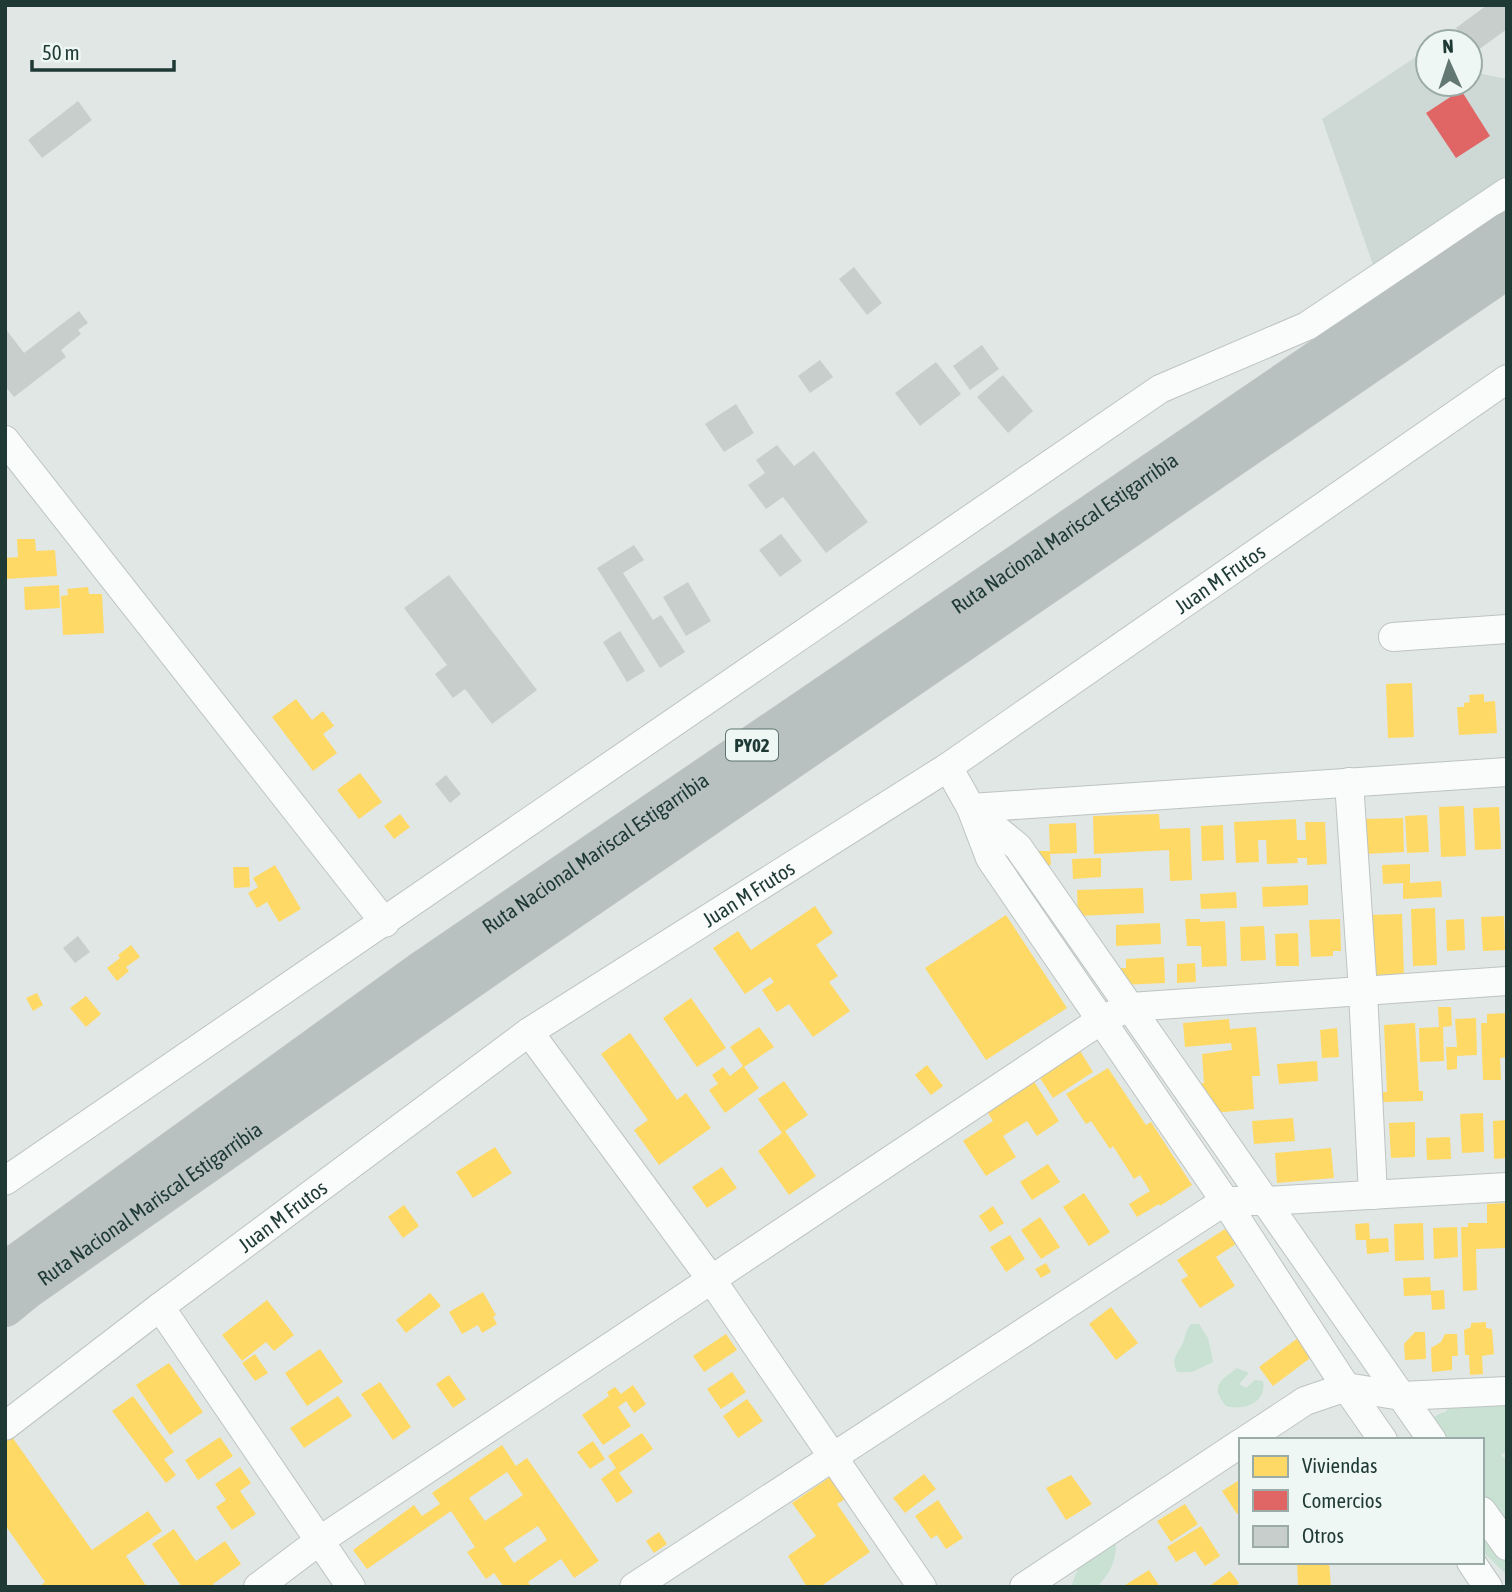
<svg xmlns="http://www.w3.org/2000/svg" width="1512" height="1592" viewBox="0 0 1512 1592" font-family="'Asap Condensed',sans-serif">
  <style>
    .built { fill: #ced9d5 }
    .green { fill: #c8e1d3 }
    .homes { fill: #ffd966; fill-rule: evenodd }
    .shops { fill: #e06666 }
    .building { fill: #c8cecc }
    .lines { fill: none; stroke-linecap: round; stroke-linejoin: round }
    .minor-casing { stroke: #bdc4c2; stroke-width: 30 }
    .highway-casing { stroke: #bac4c2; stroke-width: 40 }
    .minor { stroke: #fafbfb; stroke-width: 28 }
    .highway { stroke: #b9c1c0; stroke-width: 38 }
    .labels { text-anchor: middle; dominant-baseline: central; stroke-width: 7; stroke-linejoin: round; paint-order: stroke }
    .shield { fill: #eef7f3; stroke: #5d736e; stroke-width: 2 }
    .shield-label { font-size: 19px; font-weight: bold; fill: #1f3a35 }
    .street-label { font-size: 21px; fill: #1f3a35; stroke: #eef7f3 }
  </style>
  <rect width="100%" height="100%" fill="#e0e7e5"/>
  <path class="built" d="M1428 49V84H1470V58L1482 74 1507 79V200L1379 282 1322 119Z"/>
  <path class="green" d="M1191 1324H1199L1208 1338 1213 1362 1192 1372H1177C1171 1359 1176 1356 1182 1345 1186 1337 1185 1331 1191 1324Z
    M1237 1368 1249 1373 1239 1384 1246 1388 1255 1380 1263 1381C1267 1403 1244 1411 1226 1406 1209 1385 1221 1381 1237 1368Z
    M1455 1399 1507 1403V1451L1501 1455 1504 1458 1507 1456V1575L1482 1551V1440H1425C1429 1427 1430 1415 1445 1412Z
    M1116 1543C1116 1562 1110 1573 1097 1587H1071L1083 1555Z"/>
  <path class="homes" d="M17 539H35L36 551 55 550 57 576 5 579V558L18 557Z
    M59 585 60 608 25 610 24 587Z
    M88 587 89 594H102L104 633 63 635 61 596 68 595 67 589Z
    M1412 683 1414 737 1388 738 1386 684Z
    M1484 694V702L1495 701 1497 733 1459 735 1457 707H1464V703L1470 702 1469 695Z
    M296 699 312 720 323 711 334 726 323 734 337 753 313 771 272 717Z
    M360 773 382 802 359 819 337 790Z
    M1464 806 1466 856 1441 857 1439 807Z
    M1499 807 1501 849 1475 850 1473 808Z
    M400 814 410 827 394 839 384 826Z
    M1159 814 1160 829 1190 828 1192 880 1170 881 1169 850 1094 854 1093 816Z
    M1427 815 1429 852 1407 853 1405 816Z
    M1403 818 1404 852 1365 854 1364 819Z
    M1296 819 1297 840H1306L1305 822H1325L1327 864 1307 865V858H1297L1298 863 1267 864 1266 840H1258L1259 862 1236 863 1234 822Z
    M1076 823 1077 853 1050 854 1051 865H1036L1035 851H1050L1049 824Z
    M1223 825 1224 860 1202 861 1201 826Z
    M1101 858V877L1073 879 1072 859Z
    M1410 864V883L1441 881 1442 897 1403 899V883L1383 884 1382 865Z
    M275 865 301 909 279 922 267 902 257 908 248 893 258 887 253 878Z
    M233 867H249L250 887 234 888Z
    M1308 885V905L1263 907 1262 887Z
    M1143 888 1144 913 1078 916 1077 890Z
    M1236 892 1237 908 1201 909 1200 894Z
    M815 906 833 933 816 945 838 976 829 982 850 1011 813 1037 789 1004 777 1012 762 990 774 982 770 977 745 994 713 948 738 931 751 950Z
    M1435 908 1437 965 1413 966 1411 909Z
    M1402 914 1404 976 1371 977 1369 915Z
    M1006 915 1067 1008 986 1060 925 968Z
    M1504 916 1505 950 1483 951 1481 917Z
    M1185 919H1200V922L1225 921 1227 966 1202 967 1201 946H1187Z
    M1340 919 1341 951H1333V956L1311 957 1309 920Z
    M1464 919 1465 950 1447 951 1446 920Z
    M1160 923 1161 944 1116 946V925Z
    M1264 926 1266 960 1241 961 1240 927Z
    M1298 933 1299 966H1276L1275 934Z
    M131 945 140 957 126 967 129 971 117 981 107 968 120 958 118 955Z
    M1164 957 1165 983 1120 985 1119 968H1126V959Z
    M1195 963 1196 982 1177 983V964Z
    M37 993 43 1005 33 1011 26 998Z
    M86 996 101 1014 86 1027 70 1008Z
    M691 998 726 1048 697 1067 663 1018Z
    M1438 1007H1451L1452 1026 1443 1027 1444 1061 1420 1062 1419 1028 1439 1027Z
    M1507 1013V1057L1500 1058 1501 1080H1483L1481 1023H1487V1014Z
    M1476 1018 1477 1055 1457 1056V1069L1447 1070 1446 1047H1457L1455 1019Z
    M1229 1019 1230 1029 1256 1027 1260 1076H1252L1254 1109 1214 1113 1213 1102H1206L1190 1084 1204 1083 1202 1054 1232 1050 1231 1043 1185 1047 1183 1023Z
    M1415 1023 1419 1091H1423V1101L1383 1102V1092H1387L1384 1025Z
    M759 1027 774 1047 744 1067 759 1088 725 1113 709 1090 718 1084 712 1075 723 1067 730 1076 743 1066 730 1047Z
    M1337 1028 1339 1057 1322 1058 1320 1030Z
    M630 1033 677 1100 686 1093 711 1128 659 1165 634 1130 648 1120 601 1054Z
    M1079 1049 1093 1072 1053 1098 1038 1075Z
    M1317 1061 1318 1081 1279 1084 1277 1064Z
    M927 1065 943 1086 931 1095 915 1075Z
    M1108 1068 1146 1125 1151 1122 1192 1185 1160 1206 1159 1204 1137 1217 1129 1204 1150 1191 1140 1175 1134 1179 1113 1146 1110 1149 1091 1121 1086 1124 1066 1094Z
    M1033 1080 1059 1121 1037 1136 1027 1121 1003 1136 1016 1157 986 1176 963 1141 993 1121 986 1110Z
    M784 1081 808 1115 785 1131 816 1176 789 1195 758 1151 782 1133 758 1099Z
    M1483 1113 1484 1152 1462 1153 1460 1114Z
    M1293 1118 1295 1141 1254 1144 1252 1121Z
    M1507 1120V1158L1494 1159 1493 1121Z
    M1415 1122V1157L1391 1158 1389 1123Z
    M1450 1137 1451 1159 1427 1160 1426 1138Z
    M495 1147 512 1173 473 1198 456 1172Z
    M1331 1148 1334 1178 1277 1183 1275 1153Z
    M1048 1164 1060 1182 1032 1200 1020 1182Z
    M722 1167 737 1188 707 1208 692 1187Z
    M1084 1193 1110 1232 1089 1246 1063 1207Z
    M1507 1203V1248L1476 1249 1477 1290 1463 1291 1461 1227H1468V1223H1487V1204Z
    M404 1205 419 1226 403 1238 388 1217Z
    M993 1206 1004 1223 990 1232 979 1216Z
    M1040 1217 1060 1247 1041 1259 1021 1230Z
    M1369 1223 1370 1239 1388 1238 1389 1252 1367 1254 1366 1240H1356L1355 1224Z
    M1423 1223 1424 1260 1395 1261 1394 1224Z
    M1457 1227 1458 1257 1434 1259 1433 1228Z
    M1225 1229 1236 1244 1216 1257 1235 1286 1200 1308 1181 1280 1188 1276 1177 1260Z
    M1010 1235 1025 1259 1006 1272 990 1247Z
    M1046 1263 1051 1272 1041 1278 1035 1269Z
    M1430 1277 1431 1291 1444 1290 1445 1309 1432 1310 1431 1295 1404 1296 1403 1278Z
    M483 1292 496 1315 493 1317 497 1324 482 1333 478 1325 462 1334 449 1312Z
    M430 1293 441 1306 406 1333 396 1320Z
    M267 1300 294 1335 274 1351 266 1342 242 1361 222 1335Z
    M1111 1307 1138 1343 1116 1360 1089 1324Z
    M1486 1322V1328L1492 1329 1494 1354 1482 1356 1483 1374 1470 1375 1469 1355H1465L1464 1330 1471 1327V1323Z
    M1415 1332H1425L1426 1359 1405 1360 1404 1344Z
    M726 1334 737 1350 704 1372 693 1356Z
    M1445 1334H1457L1458 1356H1452V1370L1432 1372 1431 1348 1441 1342Z
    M1298 1338 1313 1356 1273 1386 1259 1367Z
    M320 1349 343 1382 307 1406 285 1373Z
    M255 1354 268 1373 255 1381 242 1363Z
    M169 1363 203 1412 170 1435 136 1385Z
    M732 1372 746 1392 721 1409 707 1389Z
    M449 1375 466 1399 453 1408 436 1384Z
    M380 1382 411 1427 393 1440 361 1394Z
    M633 1385 646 1404 634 1413 626 1401 618 1407 631 1426 603 1445 582 1415 609 1396 607 1392 615 1387 621 1394Z
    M133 1396 174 1452 164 1459 176 1475 166 1483 112 1411Z
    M338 1396 352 1416 304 1448 290 1428Z
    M747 1399 763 1421 738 1438 723 1416Z
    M642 1433 653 1449 619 1473 633 1492 617 1503 601 1479 616 1468 608 1456Z
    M10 1434 92 1550 148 1511 162 1531 126 1556 147 1587H39L45 1582 5 1525V1437Z
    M220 1437 233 1456 198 1480 185 1460Z
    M593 1441 605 1459 590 1469 577 1452Z
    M502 1445 516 1466 527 1458 599 1561 574 1578 561 1559 528 1582 531 1587H504L494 1573 486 1579 467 1552 475 1547 451 1511 367 1569 353 1550 414 1505 422 1516 440 1504 432 1493ZM507 1472 523 1495 485 1521 469 1498ZM538 1526 547 1540 514 1563 504 1548Z
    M240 1467 251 1483 240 1491 256 1514 232 1530 216 1507 226 1500 215 1484Z
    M924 1474 936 1489 905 1513 893 1498Z
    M1071 1475 1092 1504 1066 1520 1046 1488Z
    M830 1477 845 1499 837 1504 870 1552 820 1587H807L788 1556 816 1536 792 1503Z
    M1241 1479V1512L1237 1514 1222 1491Z
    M938 1500 963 1538 946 1549 937 1535 931 1539 915 1516Z
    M1185 1504 1198 1524 1171 1542 1157 1521Z
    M1201 1526 1220 1556 1205 1566 1195 1551 1176 1562 1167 1547Z
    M174 1529 196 1561 225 1541 241 1564 213 1584 215 1587H182L152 1544Z
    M659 1532 667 1544 654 1553 646 1541Z
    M1297 1562H1329L1331 1587H1298Z
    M1149 1570 1160 1587H1122Z
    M1230 1571 1239 1583 1234 1587H1208Z"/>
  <path class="shops" d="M1461 90 1490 136 1456 158 1426 113Z"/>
  <path class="building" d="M1487 5H1506L1507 29 1474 53 1470 47V42H1466L1456 28Z
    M78 101 92 120 42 158 28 140Z
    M854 267 882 303 867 315 839 279Z
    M79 311 88 323 78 330 81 334 61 350 66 357 14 397 5 386V328L24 353Z
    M982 345 999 369 970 390 953 366Z
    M820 360 833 377 810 393 798 376Z
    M936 362 961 394 920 426 895 393Z
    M1003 375 1033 411 1008 433 977 397Z
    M736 404 754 433 724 452 705 424Z
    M777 445 794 466 814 451 868 522 826 553 783 497 766 509 748 485 765 473 756 460Z
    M781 534 802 561 780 577 759 550Z
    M634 545 644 560 623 573 653 620 661 615 685 652 660 668 597 568Z
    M449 575 537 690 492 724 465 689 453 698 435 674 447 665 404 608Z
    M688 582 711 621 686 636 663 597Z
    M620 631 645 671 627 682 603 642Z
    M446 775 461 794 450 803 435 784Z
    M78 936 90 952 75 963 63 948Z"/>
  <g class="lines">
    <g class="minor-casing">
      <g id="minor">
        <path d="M5 440 385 923"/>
        <path d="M1393 637 1507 629"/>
        <path d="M948 767 971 808 990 858 1225 1201 1346 1387 1383 1440"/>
        <path d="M1349 782 1363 991 1373 1195"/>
        <path d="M971 808 1507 772"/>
        <path d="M973 810 1018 847 1432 1440"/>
        <path d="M529 1032 711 1279 922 1587"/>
        <path d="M5 1181 1160 389 1307 326 1507 192"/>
        <path d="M160 1307 351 1587"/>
        <path id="s1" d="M5 1426 160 1307 529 1032 948 767 1507 379"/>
        <path d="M1246 1440 1305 1401 1346 1387 1401 1396 1507 1391"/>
        <path d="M1482 1511 1507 1546"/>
        <path d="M1471 1562 1488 1587"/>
        <path d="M258 1587 319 1541 1101 1020 1130 1007 1507 981"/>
        <path d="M634 1587 1225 1201H1266L1507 1187"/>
        <path d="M1024 1587 1241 1443"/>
      </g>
    </g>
    <g class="highway-casing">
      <g id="highway">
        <path id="s2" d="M5 1272 423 970 1507 231"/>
        <path id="s3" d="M5 1307 27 1289 483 970 1507 269"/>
      </g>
    </g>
    <use href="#minor" class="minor"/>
    <use href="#highway" class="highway"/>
  </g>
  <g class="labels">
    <rect class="shield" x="726" y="729.5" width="52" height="31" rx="5"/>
    <g class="shield-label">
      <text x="752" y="745">PY02</text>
    </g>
    <g class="street-label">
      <text stroke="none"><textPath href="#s2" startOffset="1292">Ruta Nacional Mariscal Estigarribia</textPath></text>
      <text stroke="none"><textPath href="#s1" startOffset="1482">Juan M Frutos</textPath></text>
      <text stroke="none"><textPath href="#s2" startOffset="724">Ruta Nacional Mariscal Estigarribia</textPath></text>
      <text stroke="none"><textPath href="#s1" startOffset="915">Juan M Frutos</textPath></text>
      <text stroke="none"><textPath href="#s3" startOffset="178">Ruta Nacional Mariscal Estigarribia</textPath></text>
      <text stroke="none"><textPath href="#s1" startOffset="348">Juan M Frutos</textPath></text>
    </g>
  </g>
  <rect width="1512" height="1592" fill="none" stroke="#1f3a35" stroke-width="14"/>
  <rect x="1239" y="1438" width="245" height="126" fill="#eef7f3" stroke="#9baba7" stroke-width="2"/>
  <rect x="1253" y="1456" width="35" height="21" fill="#ffd966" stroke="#9baba7" stroke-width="2"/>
  <text x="1302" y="1473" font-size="21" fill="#1f3a35">Viviendas</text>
  <rect x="1253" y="1490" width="35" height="21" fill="#e06666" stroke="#9baba7" stroke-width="2"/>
  <text x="1302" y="1508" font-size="21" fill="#1f3a35">Comercios</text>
  <rect x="1253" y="1526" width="35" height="21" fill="#c8cecc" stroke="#9baba7" stroke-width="2"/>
  <text x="1302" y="1543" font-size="21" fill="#1f3a35">Otros</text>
  <g transform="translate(1449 63) rotate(357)"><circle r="33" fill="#eef7f3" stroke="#9baba7" stroke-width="2"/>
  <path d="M0-5L12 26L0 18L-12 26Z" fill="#637773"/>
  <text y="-10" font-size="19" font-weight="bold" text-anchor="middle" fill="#1f3a35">N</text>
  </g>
  <path d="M32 60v10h142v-10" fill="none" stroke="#1f3a35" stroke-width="3.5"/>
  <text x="42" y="60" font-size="21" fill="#1f3a35" stroke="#eef7f3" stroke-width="5" paint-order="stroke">50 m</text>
</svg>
